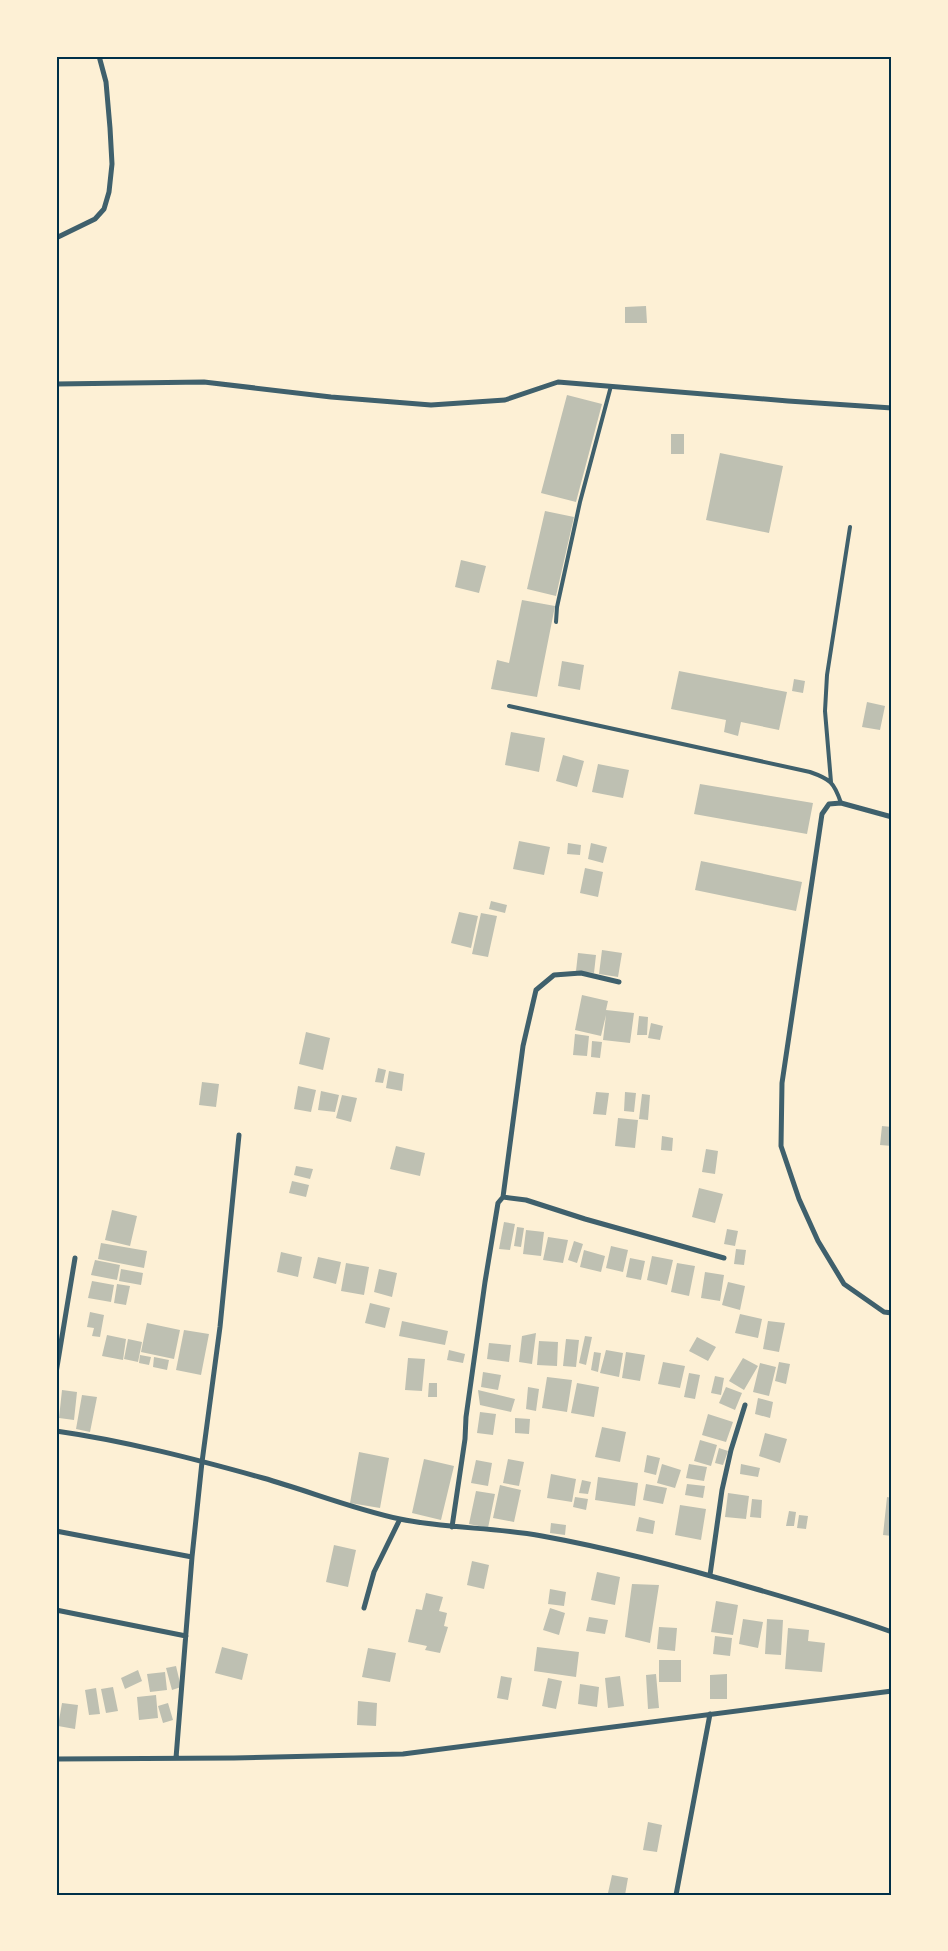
<svg xmlns="http://www.w3.org/2000/svg" width="948" height="1951" viewBox="0 0 948 1951" font-family="Helvetica,sans-serif">
  <style>
    .building { fill: #bec0b2 }
    .lines { fill: none; stroke-linecap: round; stroke-linejoin: round }
    .service { stroke: #3f606c; stroke-width: 4 }
    .minor { stroke: #3f606c; stroke-width: 5 }
    .neatline { fill: none; stroke: #003049; stroke-width: 2 }
  </style>
  <rect width="100%" height="100%" fill="#fdf0d5"/>
  <path class="building" d="M646 306 647 323H625V307Z
    M567 395 602 404 576 502 541 493Z
    M671 434H684V454H671Z
    M720 453 783 466 769 533 706 520Z
    M545 511 574 517 556 596 527 589Z
    M461 560 486 566 479 593 455 587Z
    M522 600 555 606 537 697 491 689 497 660 509 663Z
    M562 661 584 665 580 690 558 686Z
    M679 671 787 692 779 730 741 722 738 736 724 732 726 720 671 709Z
    M794 679 805 681 803 693 792 691Z
    M867 702 885 706 880 730 862 727Z
    M511 732 545 738 539 772 505 765Z
    M563 755 584 761 577 787 556 781Z
    M598 764 629 770 623 798 592 792Z
    M700 784 813 803 807 834 694 814Z
    M519 841 550 847 544 875 513 869Z
    M568 843 581 845 580 855 567 854Z
    M591 843 607 847 603 863 588 859Z
    M701 861 802 882 796 911 695 890Z
    M585 868 603 872 598 897 580 893Z
    M491 901 507 905 505 913 489 909Z
    M459 912 478 916 471 948 451 943Z
    M481 913 497 916 488 957 472 954Z
    M602 950 622 953 618 977 599 974Z
    M578 953 596 955 594 973 576 971Z
    M582 995 608 1001 606 1010 634 1013 630 1043 603 1040 606 1015 601 1036 575 1030Z
    M639 1016 648 1017 647 1035H637Z
    M651 1023 663 1026 660 1040 648 1038Z
    M306 1032 330 1038 323 1070 299 1064Z
    M575 1034 589 1036 587 1056 573 1055Z
    M592 1041 602 1042 600 1058 591 1057Z
    M378 1068 386 1070 383 1083 375 1082Z
    M389 1071 404 1074 402 1091 386 1088Z
    M202 1082 219 1084 216 1107 199 1105Z
    M298 1086 316 1090 311 1112 294 1109Z
    M321 1091 339 1095 335 1112 318 1110Z
    M596 1092 609 1093 606 1115 593 1114Z
    M625 1092 636 1093 634 1112 624 1111Z
    M642 1094 650 1095 648 1120 639 1119Z
    M342 1095 357 1098 351 1122 336 1118Z
    M618 1118 638 1120 635 1148 615 1146Z
    M882 1126 892 1127V1146L880 1145Z
    M662 1136 673 1138 672 1151 661 1150Z
    M396 1146 425 1153 420 1176 390 1169Z
    M706 1149 718 1151 715 1174 702 1172Z
    M296 1166 313 1169 310 1179 294 1175Z
    M292 1181 309 1185 306 1197 289 1193Z
    M699 1188 723 1194 715 1223 692 1217Z
    M112 1210 137 1216 130 1246 105 1240Z
    M504 1222 515 1224 510 1250 499 1249Z
    M517 1227 524 1228 521 1247 514 1246Z
    M727 1229 738 1231 735 1246 724 1244Z
    M526 1230 544 1232 541 1256 523 1254Z
    M548 1237 568 1240 563 1263 543 1260Z
    M574 1241 583 1244 577 1263 568 1260Z
    M101 1243 147 1251 144 1268 98 1259Z
    M611 1246 628 1250 623 1272 606 1268Z
    M736 1249 746 1250 744 1265 734 1264Z
    M584 1250 605 1256 601 1272 580 1267Z
    M281 1252 302 1257 298 1277 277 1272Z
    M652 1256 673 1260 667 1285 647 1280Z
    M318 1257 341 1262 336 1284 313 1278Z
    M630 1258 645 1261 641 1280 626 1277Z
    M95 1260 120 1265 117 1280 91 1275Z
    M346 1263 369 1267 364 1295 341 1291Z
    M677 1263 695 1266 689 1296 671 1292Z
    M121 1269 143 1273 141 1285 119 1281Z
    M379 1269 397 1273 392 1297 374 1292Z
    M705 1272 724 1275 720 1301 701 1298Z
    M92 1281 114 1285 111 1302 88 1298Z
    M728 1282 745 1286 740 1310 722 1305Z
    M117 1284 130 1286 126 1305 114 1303Z
    M370 1303 390 1308 385 1328 365 1323Z
    M90 1312 104 1315 100 1337 92 1336 94 1328 87 1327Z
    M740 1314 762 1319 758 1338 735 1333Z
    M402 1321 448 1331 445 1345 399 1336Z
    M768 1321 785 1323 779 1352 763 1349Z
    M147 1323 180 1330 174 1359 141 1352Z
    M184 1330 209 1334 201 1375 176 1370Z
    M536 1333 532 1364 519 1362 522 1336Z
    M107 1335 126 1339 123 1360 102 1356Z
    M585 1336 592 1337 586 1365 579 1363Z
    M697 1337 716 1347 708 1361 689 1351Z
    M128 1339 142 1342 138 1362 124 1359Z
    M566 1339 579 1340 576 1367 563 1366Z
    M539 1341 558 1342 557 1366 537 1365Z
    M489 1343 511 1345 509 1362 487 1359Z
    M449 1350 465 1354 463 1363 447 1360Z
    M606 1350 623 1353 619 1377 600 1373Z
    M594 1352 601 1353 598 1372 591 1370Z
    M626 1352 645 1355 640 1381 622 1378Z
    M140 1355 151 1357 149 1365 139 1363Z
    M154 1357 169 1360 167 1370 153 1367Z
    M408 1358 425 1359 422 1391 405 1390Z
    M743 1358 758 1366 744 1390 729 1381Z
    M663 1362 685 1366 680 1388 658 1384Z
    M779 1362 790 1364 786 1384 775 1381Z
    M760 1363 776 1367 769 1396 753 1392Z
    M483 1372 501 1375 498 1390 481 1387Z
    M689 1373 700 1375 695 1399 684 1397Z
    M715 1376 724 1378 721 1395 711 1393Z
    M547 1377 572 1380 567 1412 542 1408Z
    M429 1383H437V1397H428Z
    M577 1383 599 1387 594 1417 571 1413Z
    M528 1387 539 1389 536 1411 526 1409Z
    M726 1387 742 1393 735 1410 719 1403Z
    M62 1390 77 1392 74 1420 59 1418Z
    M478 1390 515 1399 511 1412 480 1405Z
    M82 1395 97 1397 90 1432 76 1429Z
    M758 1398 773 1402 770 1418 755 1414Z
    M480 1412 496 1414 493 1435 477 1433Z
    M708 1414 733 1422 726 1442 702 1435Z
    M515 1418 530 1419 529 1434 515 1433Z
    M602 1427 626 1432 620 1462 595 1457Z
    M765 1433 787 1439 780 1463 759 1456Z
    M700 1440 717 1445 711 1466 694 1461Z
    M719 1448 728 1451 723 1465 715 1463Z
    M359 1452 389 1458 380 1508 350 1503Z
    M647 1455 660 1458 656 1475 644 1472Z
    M424 1459 454 1466 441 1520 412 1513Z
    M508 1459 524 1462 519 1486 503 1483Z
    M476 1460 492 1463 488 1486 471 1483Z
    M662 1464 681 1470 675 1488 657 1483Z
    M689 1464 707 1467 704 1481 686 1478Z
    M741 1464 760 1468 758 1477 740 1474Z
    M551 1474 576 1479 572 1502 547 1498Z
    M598 1477 638 1483 635 1506 595 1500Z
    M582 1480 591 1482 588 1494 579 1493Z
    M646 1484 667 1488 663 1504 643 1500Z
    M687 1484 705 1486 703 1498 685 1495Z
    M500 1485 521 1490 514 1522 493 1518Z
    M476 1491 495 1494 488 1528 469 1524Z
    M728 1493 749 1496 746 1519 725 1517Z
    M575 1497 588 1499 586 1510 573 1507Z
    M887 1497 892 1498V1536L883 1535Z
    M752 1499 762 1500 761 1518 750 1517Z
    M680 1505 706 1509 701 1540 675 1535Z
    M789 1511 796 1512 794 1526H786Z
    M799 1515 808 1516 806 1529 797 1528Z
    M639 1517 655 1521 653 1534 636 1531Z
    M551 1523 566 1525 565 1535 550 1533Z
    M334 1545 356 1550 348 1587 326 1582Z
    M472 1561 489 1565 484 1589 467 1585Z
    M597 1572 620 1577 615 1605 591 1600Z
    M632 1584 659 1585 650 1643 625 1637Z
    M550 1589 566 1592 564 1606 548 1604Z
    M426 1593 443 1597 439 1611 447 1613 444 1626 448 1627 440 1653 425 1650 427 1646 408 1642 416 1609 422 1610Z
    M716 1601 738 1605 733 1635 711 1632Z
    M550 1608 565 1613 559 1635 543 1630Z
    M589 1617 608 1620 605 1634 586 1631Z
    M743 1619 763 1622 758 1648 739 1644Z
    M767 1619 783 1620 781 1655 765 1654Z
    M659 1627 677 1628 675 1651 657 1649Z
    M788 1628 809 1630 808 1641 825 1643 822 1672 785 1669Z
    M715 1636 732 1638 730 1656 713 1654Z
    M222 1647 248 1654 242 1680 215 1673Z
    M537 1647 579 1652 576 1677 534 1671Z
    M368 1648 396 1653 390 1682 362 1677Z
    M659 1660H681V1682H659Z
    M176 1666 181 1687 172 1690 166 1668Z
    M138 1670 142 1681 125 1689 121 1678Z
    M165 1672 167 1690 150 1692 147 1674Z
    M656 1674 659 1708 648 1709 646 1675Z
    M727 1674V1699H710V1675Z
    M501 1676 512 1678 508 1700 497 1698Z
    M620 1676 624 1706 608 1708 605 1678Z
    M548 1678 562 1681 556 1709 542 1706Z
    M580 1684 599 1687 597 1707 578 1704Z
    M113 1687 118 1711 106 1713 101 1689Z
    M96 1688 100 1714 89 1715 85 1690Z
    M156 1695 158 1718 139 1720 137 1697Z
    M358 1701 377 1703 376 1726 357 1725Z
    M62 1703 78 1705 75 1729 58 1726Z
    M168 1703 173 1720 163 1723 158 1706Z
    M648 1822 662 1825 657 1852 643 1850Z
    M612 1875 628 1878 625 1895 608 1893Z"/>
  <g class="lines">
    <path class="service" d="M556 622 557 607 580 502 611 386
      M509 706 810 772C830 779 834 782 841 803
      M831 782 825 711 827 675 850 527"/>
    <path class="minor" d="M56 238 95 219 104 209 109 192 112 164 110 128 106 82 99 56
      M56 384 204 382 331 397 431 405 505 400 558 382 788 401 892 408
      M892 817 841 803 829 804 822 814 782 1083 781 1146 799 1199 818 1241 844 1284 884 1312 892 1313
      M503 1197 523 1046 536 990 554 975 581 973 619 982
      M56 1373 75 1258
      M56 1431C126 1441 195 1459 263 1478 309 1491 353 1509 400 1519 447 1529 495 1527 542 1536 614 1549 685 1568 756 1589 801 1602 847 1616 892 1632
      M452 1527 465 1439 466 1417 485 1282 498 1203 503 1197 526 1200 585 1219 724 1258
      M56 1531 192 1557
      M710 1575 722 1490 731 1450 745 1405
      M364 1608 374 1572 400 1519
      M56 1610 186 1636
      M176 1758 192 1557 202 1462 220 1327 239 1135
      M56 1759 234 1758 403 1754 892 1691
      M676 1895 710 1714"/>
  </g>
  <rect width="948" height="1951" fill="none" stroke="#fdf0d5" stroke-width="115"/>
  <rect x="58" y="58" width="832" height="1836" class="neatline"/>
</svg>
